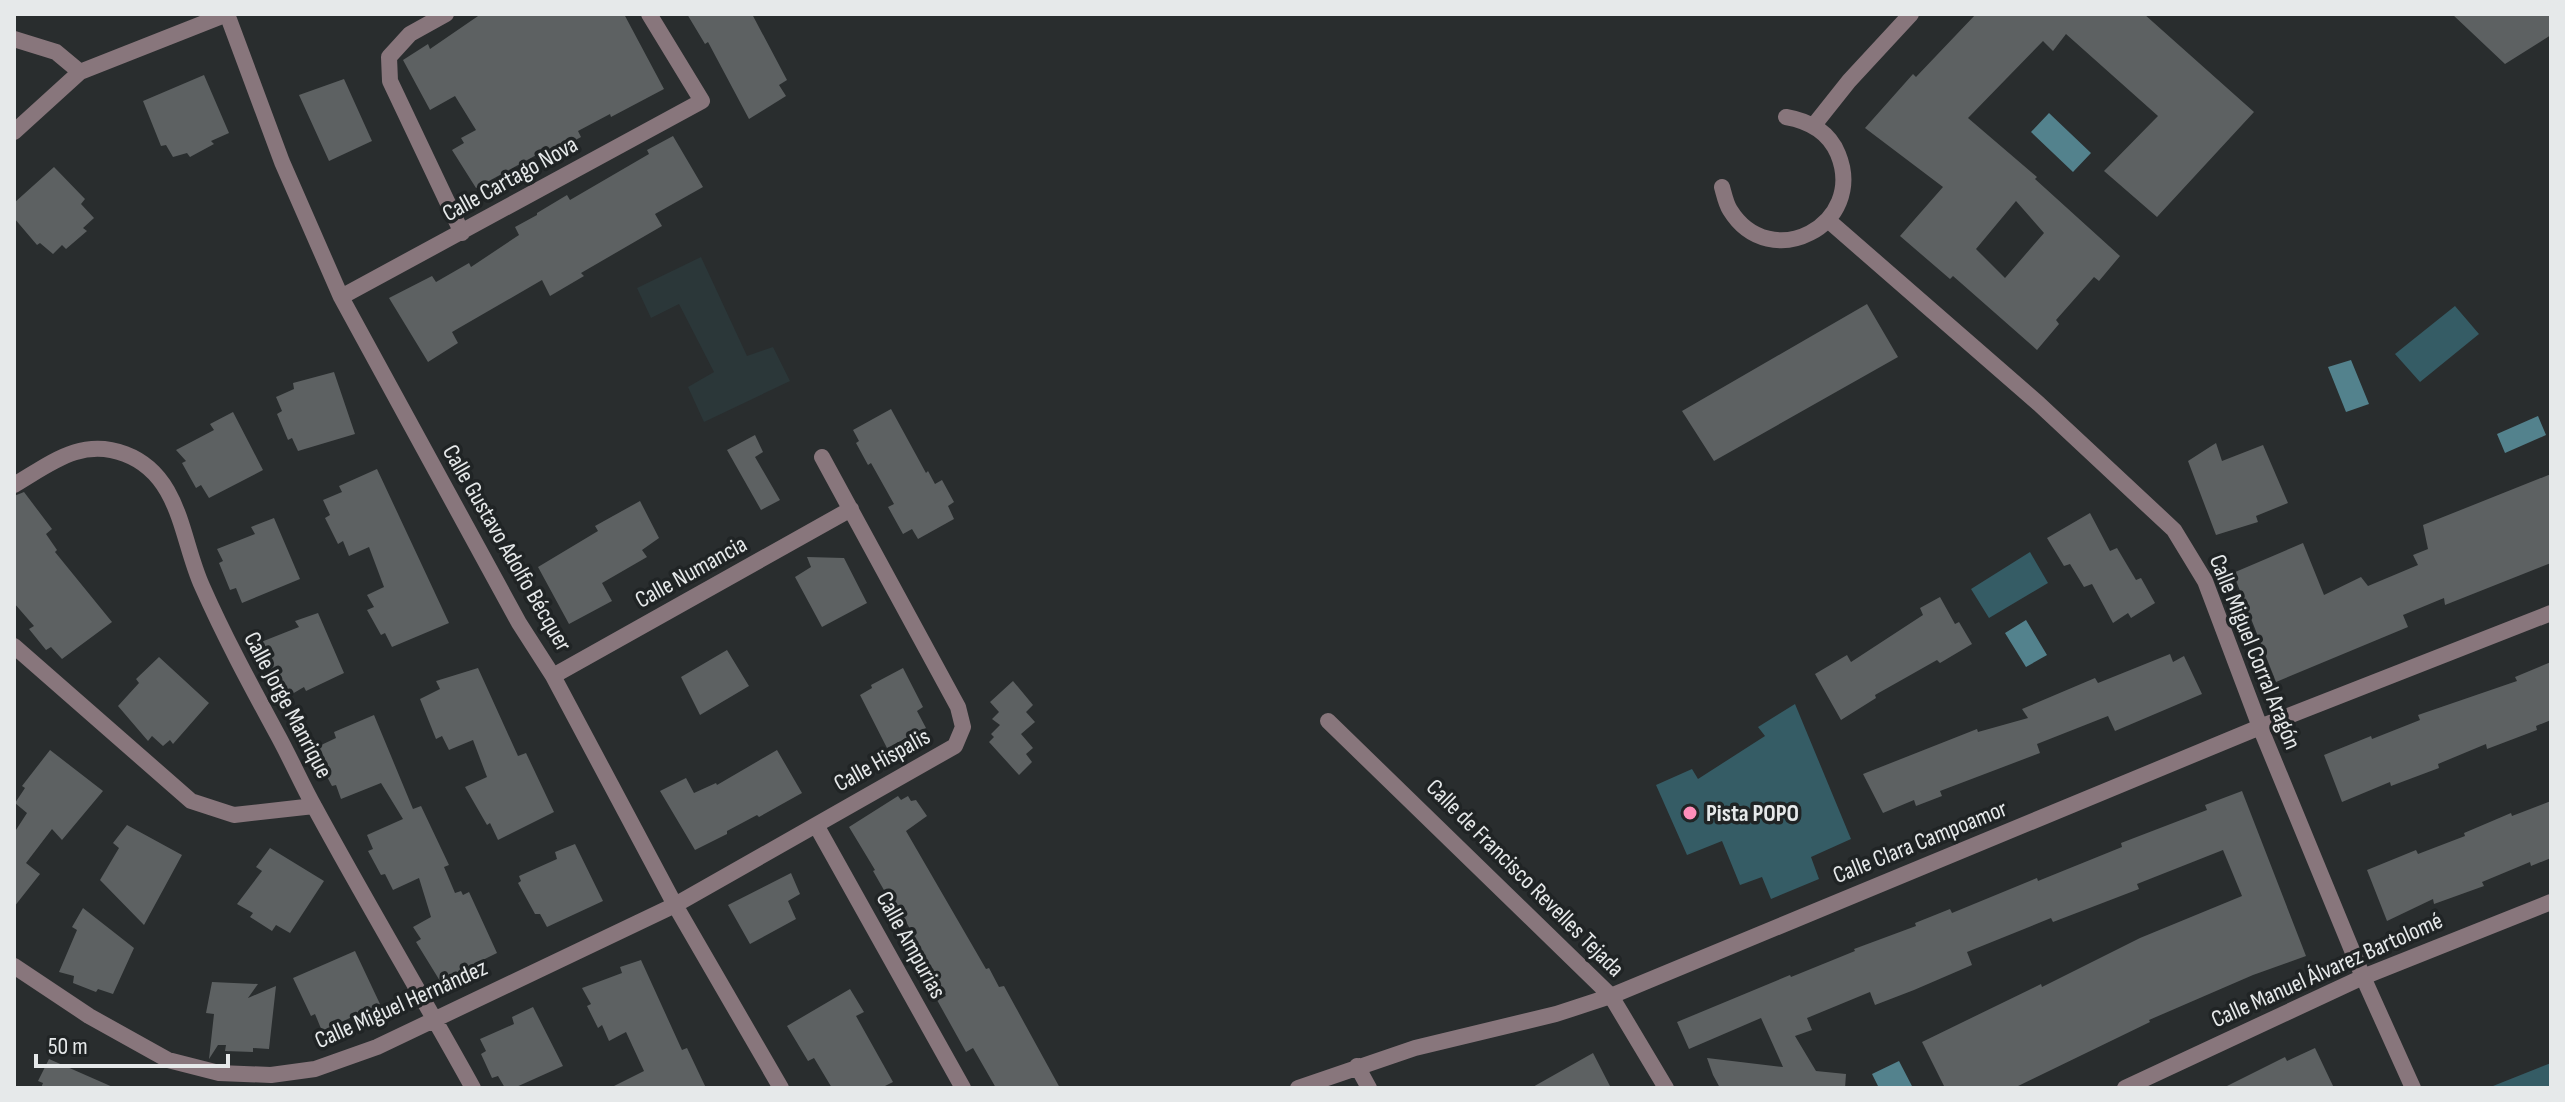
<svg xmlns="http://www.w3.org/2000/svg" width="2565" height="1102" viewBox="0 0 2565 1102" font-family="'Sofia Sans Condensed',sans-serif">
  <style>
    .built { fill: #2b3739 }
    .green { fill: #355c65 }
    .water { fill: #53828d }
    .building { fill: #5d6162; fill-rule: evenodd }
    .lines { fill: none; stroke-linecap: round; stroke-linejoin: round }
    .minor { stroke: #88767c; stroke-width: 16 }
    .poi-dot { fill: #ff8eba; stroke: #202425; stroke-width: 3 }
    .labels { text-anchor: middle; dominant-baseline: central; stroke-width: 7; stroke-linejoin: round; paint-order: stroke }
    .street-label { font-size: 24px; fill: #e6e9ea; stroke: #202425 }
    .poi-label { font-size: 24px; font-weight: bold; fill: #e6e9ea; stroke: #202425; text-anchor: start }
  </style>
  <rect width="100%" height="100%" fill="#292d2e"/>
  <path class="built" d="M701 257 747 356 773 347 790 381 704 422 688 387 714 372 679 304 651 318 637 288Z"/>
  <path class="green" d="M2455 306 2479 334 2420 382 2395 354Z
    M2030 552 2048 583 1989 618 1971 589Z
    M1795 704 1851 839 1811 857 1819 879 1771 899 1762 877 1740 885 1722 841 1687 855 1656 785 1692 769 1698 779 1765 736 1758 727Z
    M2551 1063V1088H2488Z"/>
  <path class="water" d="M2049 113 2091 153 2073 172 2031 132Z
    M2351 360 2369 404 2346 412 2328 367Z
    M2538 416 2546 435 2505 453 2497 434Z
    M2026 620 2047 655 2026 667 2005 633Z
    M1899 1061 1913 1088H1879L1872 1074Z"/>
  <path class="building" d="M481 14H624L664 89 611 117 610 114 578 131 581 137 543 158 540 153 476 188 452 150 464 143 461 138 476 130 455 96 430 110 403 60 428 44 430 49Z
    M687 14H752L787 80 779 85 786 96 749 119 708 42 705 44Z
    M1976 14H2144L2254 112 2157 217 2104 171 2158 116 2066 34 2053 51 2043 41 1968 118 2037 177 2035 179 2120 256 2099 281 2094 277 2056 320 2059 324 2037 350 1953 276 1950 279 1900 236 1943 187 1865 128 1913 74 1916 77ZM2016 201 2044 233 2005 278 1976 249Z
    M2452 14H2551V35L2505 64Z
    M204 75 229 133 211 141 214 144 190 157 187 153 173 157 166 145 161 146 143 101Z
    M344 79 372 141 329 161 299 95Z
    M673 136 703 187 655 214 662 226 581 273 584 276 550 296 542 280 452 332 458 343 428 362 389 298 432 276 436 282 469 263 471 267 519 235 515 227 537 215V213L567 195 570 200 649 154 647 150Z
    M54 167 85 199 81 204 94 218 83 228 87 231 66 249 62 245 53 254 40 243 37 245 14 218V203Z
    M1867 304 1898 357 1714 461 1682 411Z
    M334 372 355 434 298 451 292 438 288 440 277 414 282 411 276 397 294 389 293 383Z
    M891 409 926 473 928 471 935 484 942 480 954 502 948 506 954 519 918 539 912 529 903 534 888 507 894 504 871 463 868 465 856 443 859 441 853 430Z
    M233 412 263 470 209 498 201 485 196 488 182 463 186 461 176 450 214 430 210 424Z
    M755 435 763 452 755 457 780 500 761 510 727 450Z
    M2216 443 2222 461 2263 445 2288 503 2256 516 2258 522 2216 535 2188 461Z
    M377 469 449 623 392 647 385 633 381 635 367 610 374 607 367 595 384 587 369 547 349 556 343 541 338 544 325 518 330 515 323 500 342 492 339 486Z
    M2551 474V563L2445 605 2444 598 2403 615 2408 627 2276 682 2233 573 2303 543 2324 595 2361 577 2368 586 2418 565 2413 555 2428 549 2423 525Z
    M24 492 52 529 46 534 57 550 55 552 112 622 62 659 51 647 46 650 29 629 34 626 14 603V496Z
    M640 501 659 538 642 550 647 557 602 583 612 601 569 624 538 567 598 531 595 526Z
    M2090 513 2110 551 2117 548 2136 580 2141 578 2155 603 2131 618 2128 613 2113 623 2092 584 2084 587 2070 564 2064 566 2047 538Z
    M274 518 300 579 242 603 236 588 230 590 219 563 223 561 217 549 255 534 251 527Z
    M807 557 844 558 867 603 822 627 795 577 811 567Z
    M1940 597 1955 624 1959 622 1972 644 1940 663 1937 660 1875 695 1876 698 1841 720 1815 674 1847 655 1851 662 1923 615 1920 608Z
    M318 613 344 673 306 691 304 687 287 697 280 681 275 683 256 644 299 627 295 621Z
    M727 650 749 686 700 715 681 677Z
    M2170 654 2173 662 2184 656 2202 694 2115 731 2108 716 2037 744 2040 753 1940 791 1942 796 1916 806 1914 800 1883 813 1863 774 1977 729 1978 732 2028 718 2022 709 2095 678 2098 683Z
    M159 657 209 703 173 744 170 740 163 746 152 736 148 741 118 706 139 683 136 679Z
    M2551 662V720L2536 726 2537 730 2487 749 2486 744 2438 764 2439 768 2391 786 2390 782 2342 802 2324 755 2371 736 2372 739 2420 720 2418 715 2517 681 2515 677Z
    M478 668 518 756 526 753 554 812 498 840 490 823 487 825 465 787 487 777 473 740 449 750 442 736 436 739 420 699 440 689 436 681Z
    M903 668 923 707 917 711 926 728 887 748 860 695 872 688 871 685Z
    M1013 681 1033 705 1026 712 1035 722 1021 734 1033 748 1026 754 1032 762 1019 775 989 742 994 737 991 734 1000 725 992 719 999 712 990 702Z
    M374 715 413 809 421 806 449 865 444 867 455 893 461 891 463 895 469 892 497 953 440 981 416 942 421 939 413 927 431 917 419 878 393 890 385 874 381 875 368 851 373 849 367 835 403 819 381 783 341 799 336 785 332 786 319 762 324 760 319 746 336 738 334 732Z
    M50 750 103 791 62 840 52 829 26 863 40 874 14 907V833L27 813 15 803 25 788 22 786Z
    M777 750 802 793 759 817 757 815 727 831V834L695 850 660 791 686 778 694 793 716 783 717 785Z
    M2242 791 2306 956 2253 975 2149 1020 2150 1022 2014 1088H1945L1922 1042 2041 984 2042 987 2140 938 2242 896 2223 850 2137 884 2139 889 2053 922 2051 918 1967 952 1972 965 1914 990 1875 1005 1870 992 1807 1018 1812 1030 1795 1036 1816 1071 1846 1074 1845 1088H1720L1713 1075 1707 1058 1783 1067 1761 1018 1689 1049 1677 1022 1790 975 1791 977 1855 951 1854 949 1916 926 1915 923 1950 909 1952 913 2037 878 2038 881 2122 847 2121 843 2207 810 2205 805Z
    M898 796 901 800 908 796 911 801 916 800 927 816 906 831 986 969 989 968 999 987 1004 986 1060 1088H996L973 1048 966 1052 937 1000 946 996 903 916 900 918 873 871 875 870 849 827Z
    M2551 801V858L2531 866 2530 862 2482 882 2484 886 2434 904 2433 899 2387 921 2367 870 2416 850 2418 854 2465 836 2464 833 2511 813 2512 816Z
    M127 825 182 855 144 925 100 880 119 848 113 843Z
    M575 844 603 901 547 927 540 914H535L518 883 521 881 519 876 557 859 555 852Z
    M270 848 324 881 290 933 276 925 272 931 250 917 253 913 237 904 262 871 256 867Z
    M791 873 800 894 788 901 796 919 750 944 728 905Z
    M83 908 134 948 113 994 98 989 96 992 73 983 74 976 59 972 77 930 72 927Z
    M355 951 380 1004 322 1031 315 1014 311 1016 293 978Z
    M641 960 682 1050 687 1048 706 1088H610L644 1071 626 1032 609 1041 602 1025 598 1028 587 1006 591 1004 582 988 622 973 620 967Z
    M212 982 258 984 248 998 276 986 269 1049 253 1048V1052L225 1051 226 1045H218L209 1059 214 1014 206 1013Z
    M850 989 864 1012 856 1016 893 1082 881 1088H832L814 1058 808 1061 787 1026Z
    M533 1007 563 1066 514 1088H505L498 1076 492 1078 481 1054 486 1051 480 1039 514 1024 512 1017Z
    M2315 1048 2334 1088H2223L2285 1057 2287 1061Z
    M1593 1053 1611 1088H1531Z
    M49 1059 115 1088H41L43 1083 38 1081Z"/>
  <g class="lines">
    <path class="minor" d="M446 14 410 34 389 57 390 81 462 233
      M14 39 56 52 80 72
      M1814 125 1849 81 1911 14
      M14 132 80 72 227 14 282 162 341 297 519 623 553 676 675 905 781 1088
      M1722 187C1724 194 1726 204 1730 210 1770 275 1867 225 1838 154 1829 132 1809 121 1786 117
      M1829 221 2039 404 2174 530 2205 581 2260 727 2363 977 2413 1088
      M341 297 702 101 649 14
      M14 485C50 464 81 437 125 454 181 475 181 540 202 586 224 636 250 684 276 732 290 757 301 783 315 808 366 902 421 994 473 1088
      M14 646 191 801 234 815 314 806
      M553 676 851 509
      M1328 721 1611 996 1666 1088
      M816 825 963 1088
      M14 966 89 1016 168 1060 219 1073 271 1075 315 1069 377 1047 675 905 955 746 963 727 958 707 822 457
      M1357 1066 1369 1088
      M1298 1088 1415 1048 1556 1014 1611 996 2260 727 2551 613
      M2125 1088 2363 977 2551 902"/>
  </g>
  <circle class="poi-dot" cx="1690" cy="813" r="8"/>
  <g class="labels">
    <g class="street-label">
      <text transform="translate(510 179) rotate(-29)">Calle Cartago Nova</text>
      <text transform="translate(507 548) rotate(60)">Calle Gustavo Adolfo Bécquer</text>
      <text transform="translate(691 572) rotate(-29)">Calle Numancia</text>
      <text transform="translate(2255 652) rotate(68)">Calle Miguel Corral Aragón</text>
      <text transform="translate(288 705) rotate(62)">Calle Jorge Manrique</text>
      <text transform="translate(882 760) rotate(-29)">Calle Hispalis</text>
      <text transform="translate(1920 842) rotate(-22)">Calle Clara Campoamor</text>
      <text transform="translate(1525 878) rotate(45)">Calle de Francisco Revelles Tejada</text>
      <text transform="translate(911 945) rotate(61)">Calle Ampurias</text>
      <text transform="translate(2327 970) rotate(-24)">Calle Manuel Álvarez Bartolomé</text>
      <text transform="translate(401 1004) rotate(-24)">Calle Miguel Hernández</text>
    </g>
    <g class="poi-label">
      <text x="1706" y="813">Pista POPO</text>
    </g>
  </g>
  <rect width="2565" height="1102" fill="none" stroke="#e6e9ea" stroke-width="32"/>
  <path d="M36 1054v12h192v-12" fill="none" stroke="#e6e9ea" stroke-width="4"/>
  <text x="48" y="1054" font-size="24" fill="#e6e9ea" stroke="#202425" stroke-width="6" paint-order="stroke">50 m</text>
</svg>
